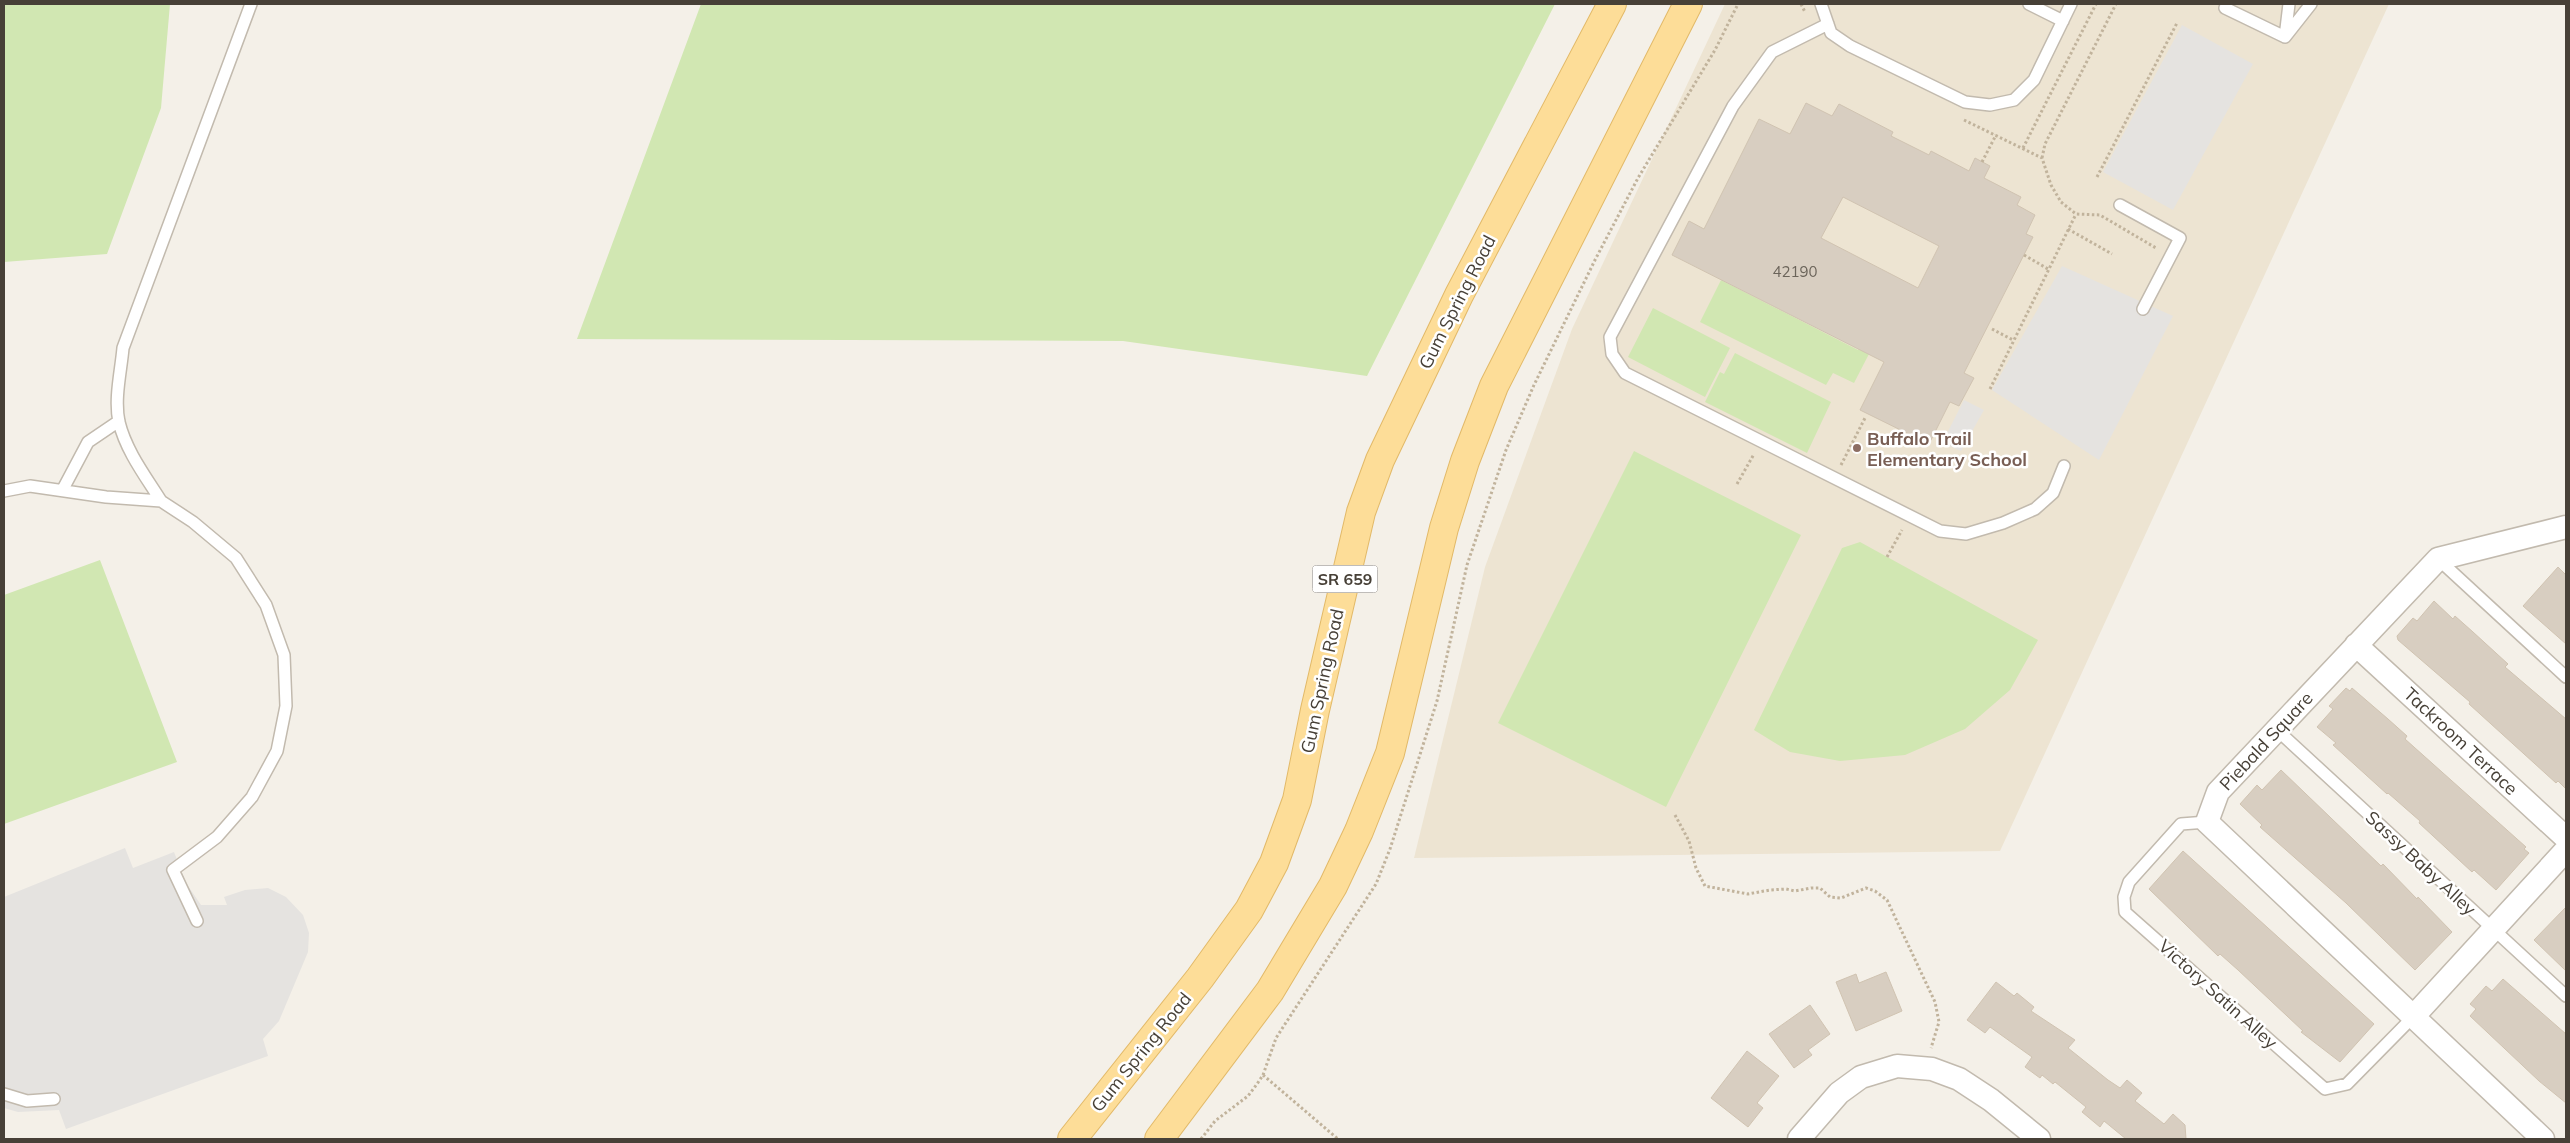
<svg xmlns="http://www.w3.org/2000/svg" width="2570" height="1143" viewBox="0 0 2570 1143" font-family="Mulish,sans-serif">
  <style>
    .education { fill: #ede4d2 }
    .green { fill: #d1e7b2 }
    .parking { fill: #e5e3e0 }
    .building { fill: #d8cec1; stroke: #d0c3b1; fill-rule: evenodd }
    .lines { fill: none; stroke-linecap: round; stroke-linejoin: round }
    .lane-casing { stroke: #c2baae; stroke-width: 14 }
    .street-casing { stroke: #c2baae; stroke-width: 25 }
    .primary-casing { stroke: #e2b968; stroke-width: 30 }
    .path { stroke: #c1b39c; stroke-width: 3; stroke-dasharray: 2.5 2.5; stroke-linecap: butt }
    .lane { stroke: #fff; stroke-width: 11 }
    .street { stroke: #fff; stroke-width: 22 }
    .primary { stroke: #fddd98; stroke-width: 28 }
    .education-dot { fill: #8d6e63; stroke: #fff; stroke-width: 2 }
    .labels { text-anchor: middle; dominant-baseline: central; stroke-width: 5; stroke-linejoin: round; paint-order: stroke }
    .number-label { font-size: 15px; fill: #6b645a }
    .shield { fill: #fff; stroke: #7e7973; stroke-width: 1 }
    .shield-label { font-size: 16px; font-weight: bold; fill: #474037 }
    .street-label { font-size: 18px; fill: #474037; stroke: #fff }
    .education-label { font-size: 18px; font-weight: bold; fill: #785e54; stroke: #fff; text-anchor: start }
  </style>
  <rect width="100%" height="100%" fill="#f4f0e8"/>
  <path class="education" d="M1725 4H2389L2000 851 1414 858 1485 567 1572 329Z"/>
  <path class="green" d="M4 4H170L161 108 107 254 4 262Z
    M701 4H1555L1367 376 1123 341 577 339Z
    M1721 280 1858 350 1860 346 1870 352 1854 383 1833 373 1826 385 1700 322Z
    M1653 308 1730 348 1705 397 1628 357Z
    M1735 353 1831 402 1807 453 1705 402 1720 372 1724 374Z
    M1634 451 1801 535 1666 807 1498 723Z
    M1860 542 2038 640 2010 690 1965 729 1905 755 1840 761 1790 752 1754 730 1842 548Z
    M100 560 177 762 4 824V595Z"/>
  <path class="parking" d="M2182 25 2253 64 2173 210 2103 172Z
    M2062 266 2173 316 2099 460 1992 390Z
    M1964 400 1984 410 1961 451 1942 443Z
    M125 848 133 868 174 852 186 883 201 905H227L224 897 245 890 268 888 286 897 303 915 309 933 308 952 279 1021 263 1039 268 1056 66 1129 59 1110 18 1112 4 1108V897Z"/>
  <path class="building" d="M1806 103 1832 116 1839 104 1893 132 1891 136 1929 155 1931 151 1969 171 1975 158 1990 166 1984 178 2021 197 2017 205 2035 215 2026 234 2033 237 1964 373 1974 378 1959 406 1950 402 1929 444 1860 410 1884 362 1672 255 1689 221 1704 229 1759 119 1790 134ZM1843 197 1939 246 1918 288 1821 238Z
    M2558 567 2566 575V644L2523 606Z
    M2434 601 2453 619 2455 616 2473 632 2508 664 2505 667 2566 719V789L2558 781 2556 783 2469 704 2470 702 2398 640 2397 636 2413 618 2417 621Z
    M2346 688 2350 691 2352 688 2388 719 2407 736 2405 739 2526 847 2524 849 2529 853 2496 890 2474 870 2472 872 2419 823 2420 821 2388 793 2387 794 2333 745 2336 743 2317 727 2333 709 2329 706Z
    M2281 770 2381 866 2383 864 2417 899 2418 897 2452 932 2415 970 2346 903 2260 827 2262 825 2240 804 2257 785 2262 790Z
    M2183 851 2374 1024 2340 1062 2301 1032 2303 1031 2238 970 2220 954 2218 956 2149 889Z
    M2566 907V971L2534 940Z
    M1886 972 1902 1011 1856 1031 1836 982 1856 974 1859 983Z
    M2503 979 2566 1034V1103L2539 1081 2470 1016 2476 1009 2470 1004 2486 986 2492 991Z
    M1996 982 2014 996 2017 993 2034 1007 2031 1011 2075 1040 2068 1048 2108 1080 2120 1088 2127 1080 2142 1093 2135 1101 2164 1124 2173 1114 2185 1125 2186 1139H2126L2104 1121 2100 1127 2082 1112 2086 1107 2055 1082 2053 1084 2042 1075 2040 1078 2025 1067 2032 1057 1990 1027 1985 1033 1967 1020Z
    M1810 1005 1830 1034 1808 1050 1812 1055 1794 1068 1769 1034Z
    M1747 1051 1779 1076 1757 1103 1763 1108 1748 1127 1711 1098Z"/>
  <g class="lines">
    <g class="lane-casing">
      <path id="lane" d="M1821 4 1831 33 1850 46 1965 102 1990 105 2014 100 2034 80 2071 4
        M2029 4 2063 21
        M2225 8 2285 37
        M1828 24 1772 52 1733 106 1610 337 1612 354 1625 373 1940 531 1966 534 2003 523 2035 509 2053 493 2064 466
        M2285 37 2311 4
        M2285 37 2289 4
        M2120 205 2180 238 2143 309
        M63 489 88 442 119 421
        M4 491 30 486 106 497 161 501 193 522 236 558 266 605 284 655 286 706 277 751 252 797 217 837 173 870 197 921
        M161 501C146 477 126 451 119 422 114 399 121 371 123 348L251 4
        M2438 559 2566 677
        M2276 729 2566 996
        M2207 822 2181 824 2129 882 2124 897 2125 912 2325 1089 2347 1084 2413 1017
        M4 1094 27 1101 54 1099"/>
    </g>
    <g class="street-casing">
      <path id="street" d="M2356 645 2566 838
        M2413 1017 2566 850
        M1799 1139 1839 1093 1861 1077 1897 1066 1932 1069 1959 1079 1991 1100 2039 1139
        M2543 1139 2207 822 2218 792 2438 559 2566 527"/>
    </g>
    <g class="primary-casing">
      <path id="primary" d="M1072 1139 1200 978 1249 910 1274 863 1297 800 1315 710 1361 512 1380 460 1459 295 1612 4
        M1159 1139 1270 991 1333 886 1359 831 1390 753 1444 528 1465 461 1494 386 1688 4"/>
    </g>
    <path class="path" d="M1801 4 1805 12
      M1964 120 2042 158 2051 185 2061 202 2076 214 2100 215 2156 248
      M2023 148 2096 4
      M2042 158 2045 144 2116 4
      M1982 162 1996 135
      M2097 177 2177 23
      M2068 229 2112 254
      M2024 255 2048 269
      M1992 329 2013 340
      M1990 389 2076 214
      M1841 465 1865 418
      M1737 484 1754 454
      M1887 557 1902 530
      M1675 815 1689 841 1696 868 1705 886 1748 894 1770 890 1786 889 1795 891 1811 888H1820L1830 897 1841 898 1866 888 1875 891 1887 900 1935 1002 1939 1022 1931 1048
      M1263 1075 1338 1139
      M1201 1139 1215 1121 1248 1096 1257 1084 1263 1075 1276 1038 1376 884 1390 849 1437 701 1467 565 1506 450 1534 385 1595 260 1638 178 1715 50 1738 4"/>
    <use href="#lane" class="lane"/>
    <use href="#street" class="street"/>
    <use href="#primary" class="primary"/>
  </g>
  <circle class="education-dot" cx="1857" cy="448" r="5"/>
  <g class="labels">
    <g class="number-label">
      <text x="1795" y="271">42190</text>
    </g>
    <rect class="shield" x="1312.5" y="565.5" width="65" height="27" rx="4"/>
    <g class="shield-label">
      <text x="1345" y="579">SR 659</text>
    </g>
    <g class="street-label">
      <text transform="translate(1457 302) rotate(-63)">Gum Spring Road</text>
      <text transform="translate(1322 681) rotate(-78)">Gum Spring Road</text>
      <text transform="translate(2266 741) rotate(-47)">Piebald Square</text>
      <text transform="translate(2461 741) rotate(43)">Tackroom Terrace</text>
      <text transform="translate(2421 863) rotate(43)">Sassy Baby Alley</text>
      <text transform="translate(2218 994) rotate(42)">Victory Satin Alley</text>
      <text transform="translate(1141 1052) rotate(-51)">Gum Spring Road</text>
    </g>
    <g class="education-label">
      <text x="1867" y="438">Buffalo Trail<tspan x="1867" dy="21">Elementary School</tspan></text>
    </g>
  </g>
  <rect width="2570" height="1143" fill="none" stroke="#474037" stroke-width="10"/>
</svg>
